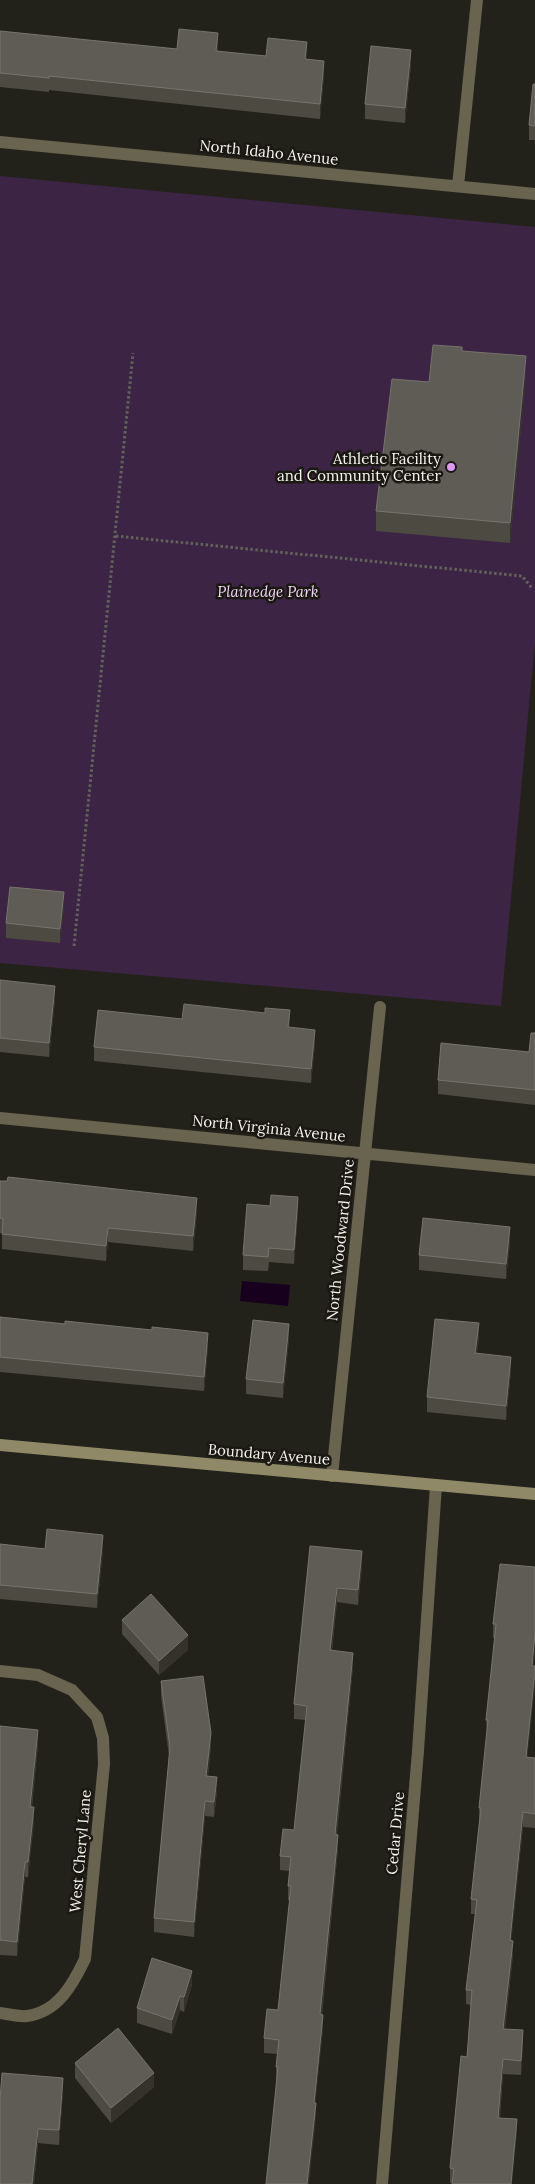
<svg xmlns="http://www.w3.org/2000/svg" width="535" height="2184" viewBox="0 0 535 2184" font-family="Lora,serif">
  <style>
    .green { fill: #3c2444 }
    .water { fill: #16001d }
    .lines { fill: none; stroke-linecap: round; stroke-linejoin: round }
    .path { stroke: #63625b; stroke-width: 3; stroke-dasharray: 2.5 2.5; stroke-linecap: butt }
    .minor { stroke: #68644f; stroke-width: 12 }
    .secondary { stroke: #908968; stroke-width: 12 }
    .wall { fill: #4c4a41 }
    .shaded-wall { fill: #34322a }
    .building { fill: #5e5c54; stroke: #76746c }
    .poi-dot { fill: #de98f3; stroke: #1a1811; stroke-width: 2 }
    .labels { text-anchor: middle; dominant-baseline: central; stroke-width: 5; stroke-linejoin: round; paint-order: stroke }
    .street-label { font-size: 15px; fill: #f5f4ef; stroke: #1a1811 }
    .poi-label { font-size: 15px; fill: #f5f4ef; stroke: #1a1811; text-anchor: end }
    .park-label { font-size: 15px; font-style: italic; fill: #f2d5fb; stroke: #1a1811 }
  </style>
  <rect width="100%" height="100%" fill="#23221a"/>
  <path class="green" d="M0 176 535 227V641L501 1006 0 963Z"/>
  <path class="water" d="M242 1281 290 1285 288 1306 240 1301Z"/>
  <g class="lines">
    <path class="path" d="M116 536 522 576 532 588
      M74 946 133 353"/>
    <path class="minor" d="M0 142 535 194
      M458 186 477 0
      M0 1118 535 1170
      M332 1476 380 1007
      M0 1671 38 1675 72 1690 97 1717 103 1738 104 1764 85 1959C73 1984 58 2012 27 2016 19 2017 8 2014 0 2013
      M382 2184 418 1751 436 1485"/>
    <path class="secondary" d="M0 1445 535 1494"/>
  </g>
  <path class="wall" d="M0 31 177 49 218 47V51L266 56 306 59 324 75 320 119 49 90V92L0 87Z
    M411 65 405 123 365 119V104Z
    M535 84V140H529V125Z
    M462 351 526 376 510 543 376 531V511L429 382Z
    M64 907 60 943 6 938V923Z
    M0 980 55 1000 49 1057 0 1052Z
    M182 1019 290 1027 315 1044 311 1083 94 1061V1047Z
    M535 1033V1105L438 1094V1080L529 1052Z
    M0 1181 197 1213 193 1251 108 1242 106 1261 2 1249V1233H0Z
    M298 1212 294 1264 269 1262 268 1271 243 1270V1255Z
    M510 1242 506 1279 419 1270V1255Z
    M0 1317 65 1324 208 1347 204 1391 0 1372Z
    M479 1338 477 1353 511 1371 506 1420 427 1412V1397Z
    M289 1339 283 1398 246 1394V1379Z
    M0 1544 45 1549 103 1550 97 1608 0 1599Z
    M310 1546 362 1566 358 1605 337 1602 332 1651 353 1667 337 1834 338 1849 322 2015 323 2029 315 2103 316 2118 276 2081V2067L277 2054 264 2053V2038L278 2010 290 1900H288V1886L290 1871 280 1870V1856L294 1830 306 1720 294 1719V1704Z
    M535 1567V1648L533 1666 527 1757 535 1758V1828L523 1827 511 1940 513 1955 505 2029 523 2045 521 2075 503 2074 500 2118 517 2134 452 2183H450V2168L467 2057 471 2005 466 2004V1990L475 1914H471V1899L479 1822V1808L487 1735 486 1720 495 1638H493V1624Z
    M122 1620 188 1650 159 1675 122 1634Z
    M161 1681 211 1747 208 1776 217 1792 214 1817 205 1816 194 1937 154 1932V1918L169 1756 161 1696Z
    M0 1726 38 1744 32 1807 34 1822 28 1877H25L17 1956 0 1955Z
    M192 1985 184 2012 180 2010 172 2034 137 2023V2008Z
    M75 2063 154 2087 111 2123 75 2078Z
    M63 2092 59 2145 38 2143 34 2184H0Z"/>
  <path class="shaded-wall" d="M218 33V47L216 66V51Z
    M307 42V57L305 73V59Z
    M411 50V65L405 123V108Z
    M324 61V75L320 119V104Z
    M526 356V376L510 543V523Z
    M64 892V907L60 943V929Z
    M55 986V1000L49 1057V1043Z
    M290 1010V1025L288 1041V1027Z
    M315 1030V1044L311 1083V1069Z
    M298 1197V1212L294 1264V1250Z
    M197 1198V1213L193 1251V1236Z
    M510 1227V1242L506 1279V1264Z
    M108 1228V1242L106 1261V1246Z
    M479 1323V1338L475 1367V1353Z
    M289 1324V1339L283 1398V1383Z
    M208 1333V1347L204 1391V1377Z
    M511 1357V1371L506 1420V1406Z
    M103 1535V1550L97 1608V1594Z
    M362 1551V1566L358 1605V1590Z
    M337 1588V1602L330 1665V1650Z
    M535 1633V1648L532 1681V1666Z
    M188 1635V1650L159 1675V1661Z
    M353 1653V1667L335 1849V1834Z
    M535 1671V1685L526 1771V1757Z
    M38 1730V1744L30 1821V1807Z
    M211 1733V1747L206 1791V1776Z
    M217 1777V1792L214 1817V1802Z
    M205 1801V1816L194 1937V1922Z
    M34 1807V1822L28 1877V1862Z
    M523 1812V1827L510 1955V1940Z
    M338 1835V1849L320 2029V2014Z
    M25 1862V1877L17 1956V1942Z
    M513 1941V1955L503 2043V2029Z
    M192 1971V1985L184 2012V1997Z
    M180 1996V2010L172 2034V2020Z
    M323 2015V2029L314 2118V2103Z
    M523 2030V2045L521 2075V2061Z
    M503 2059V2074L498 2132V2118Z
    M154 2073V2087L111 2123V2108Z
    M63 2078V2092L59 2145V2130Z
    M316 2103V2118L309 2184H307Z
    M517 2119V2134L512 2184H511Z
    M38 2129V2143L34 2184H32Z"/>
  <path class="building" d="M179 29 218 33 216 51 266 56 268 38 307 42 305 59 324 61 320 104 49 76V78L0 73V31L177 49Z
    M371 46 411 50 405 108 365 104Z
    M533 84H535V126L529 125Z
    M433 345 462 347V351L526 356 510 523 376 511 392 379 429 382Z
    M10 887 64 892 60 929 6 923Z
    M0 980 55 986 49 1043 0 1038Z
    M184 1004 265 1013V1008L290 1010 288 1027 315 1030 311 1069 94 1047 98 1010 182 1019Z
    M531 1033H535V1090L438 1080 441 1043 529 1052Z
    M8 1177 197 1198 193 1236 108 1228 106 1246 2 1234 3 1219 0 1218V1181H7Z
    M271 1195 298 1197 294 1250 269 1248 268 1257 243 1255 247 1204 270 1206Z
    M423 1218 510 1227 506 1264 419 1255Z
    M0 1317 65 1324V1321L152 1330V1327L208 1333 204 1377 0 1357Z
    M435 1319 479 1323 475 1353 511 1357 506 1406 427 1397Z
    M253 1320 289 1324 283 1383 246 1379Z
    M47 1529 103 1535 97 1594 0 1585V1544L45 1549Z
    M310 1546 362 1551 358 1590 337 1588 330 1650 353 1653 335 1834 338 1835 320 2014 323 2015 314 2103H316L307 2184H266L278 2067H276L279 2040 264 2038 267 2009 278 2010 291 1886H288L291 1857 280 1856 283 1829 294 1830 307 1706 294 1704Z
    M500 1564 535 1567V1633L532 1666H535V1671L526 1757 535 1758V1814L523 1812 510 1940 513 1941 503 2029 523 2030 521 2061 503 2059 498 2118 517 2119 511 2184H452L454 2169 450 2168 461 2056 467 2057 472 1990H466L477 1900 471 1899 481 1808H479L488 1720H486L496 1624H493Z
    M151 1594 188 1635 159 1661 122 1620Z
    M203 1676 211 1733 206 1776 217 1777 214 1802 205 1801 194 1922 154 1918 170 1747 161 1681Z
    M0 1726 38 1730 30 1807H34L28 1862H25L17 1942 0 1940Z
    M152 1958 192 1971 184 1997 180 1996 172 2020 137 2008Z
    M118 2028 154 2073 111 2108 75 2063Z
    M2 2073 63 2078 59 2130 38 2129 32 2184H0V2100Z"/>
  <circle class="poi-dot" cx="451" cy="467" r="5"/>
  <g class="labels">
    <g class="street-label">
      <text transform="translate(269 152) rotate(6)">North Idaho Avenue</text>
      <text transform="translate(269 1128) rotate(6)">North Virginia Avenue</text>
      <text transform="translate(340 1240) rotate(-84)">North Woodward Drive</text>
      <text transform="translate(269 1454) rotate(5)">Boundary Avenue</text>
      <text transform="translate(395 1833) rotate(-85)">Cedar Drive</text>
      <text transform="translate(80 1851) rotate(-85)">West Cheryl Lane</text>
    </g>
    <g class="poi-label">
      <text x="441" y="458">Athletic Facility<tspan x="441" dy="17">and Community Center</tspan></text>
    </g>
    <g class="park-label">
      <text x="268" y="591">Plainedge Park</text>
    </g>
  </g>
</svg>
